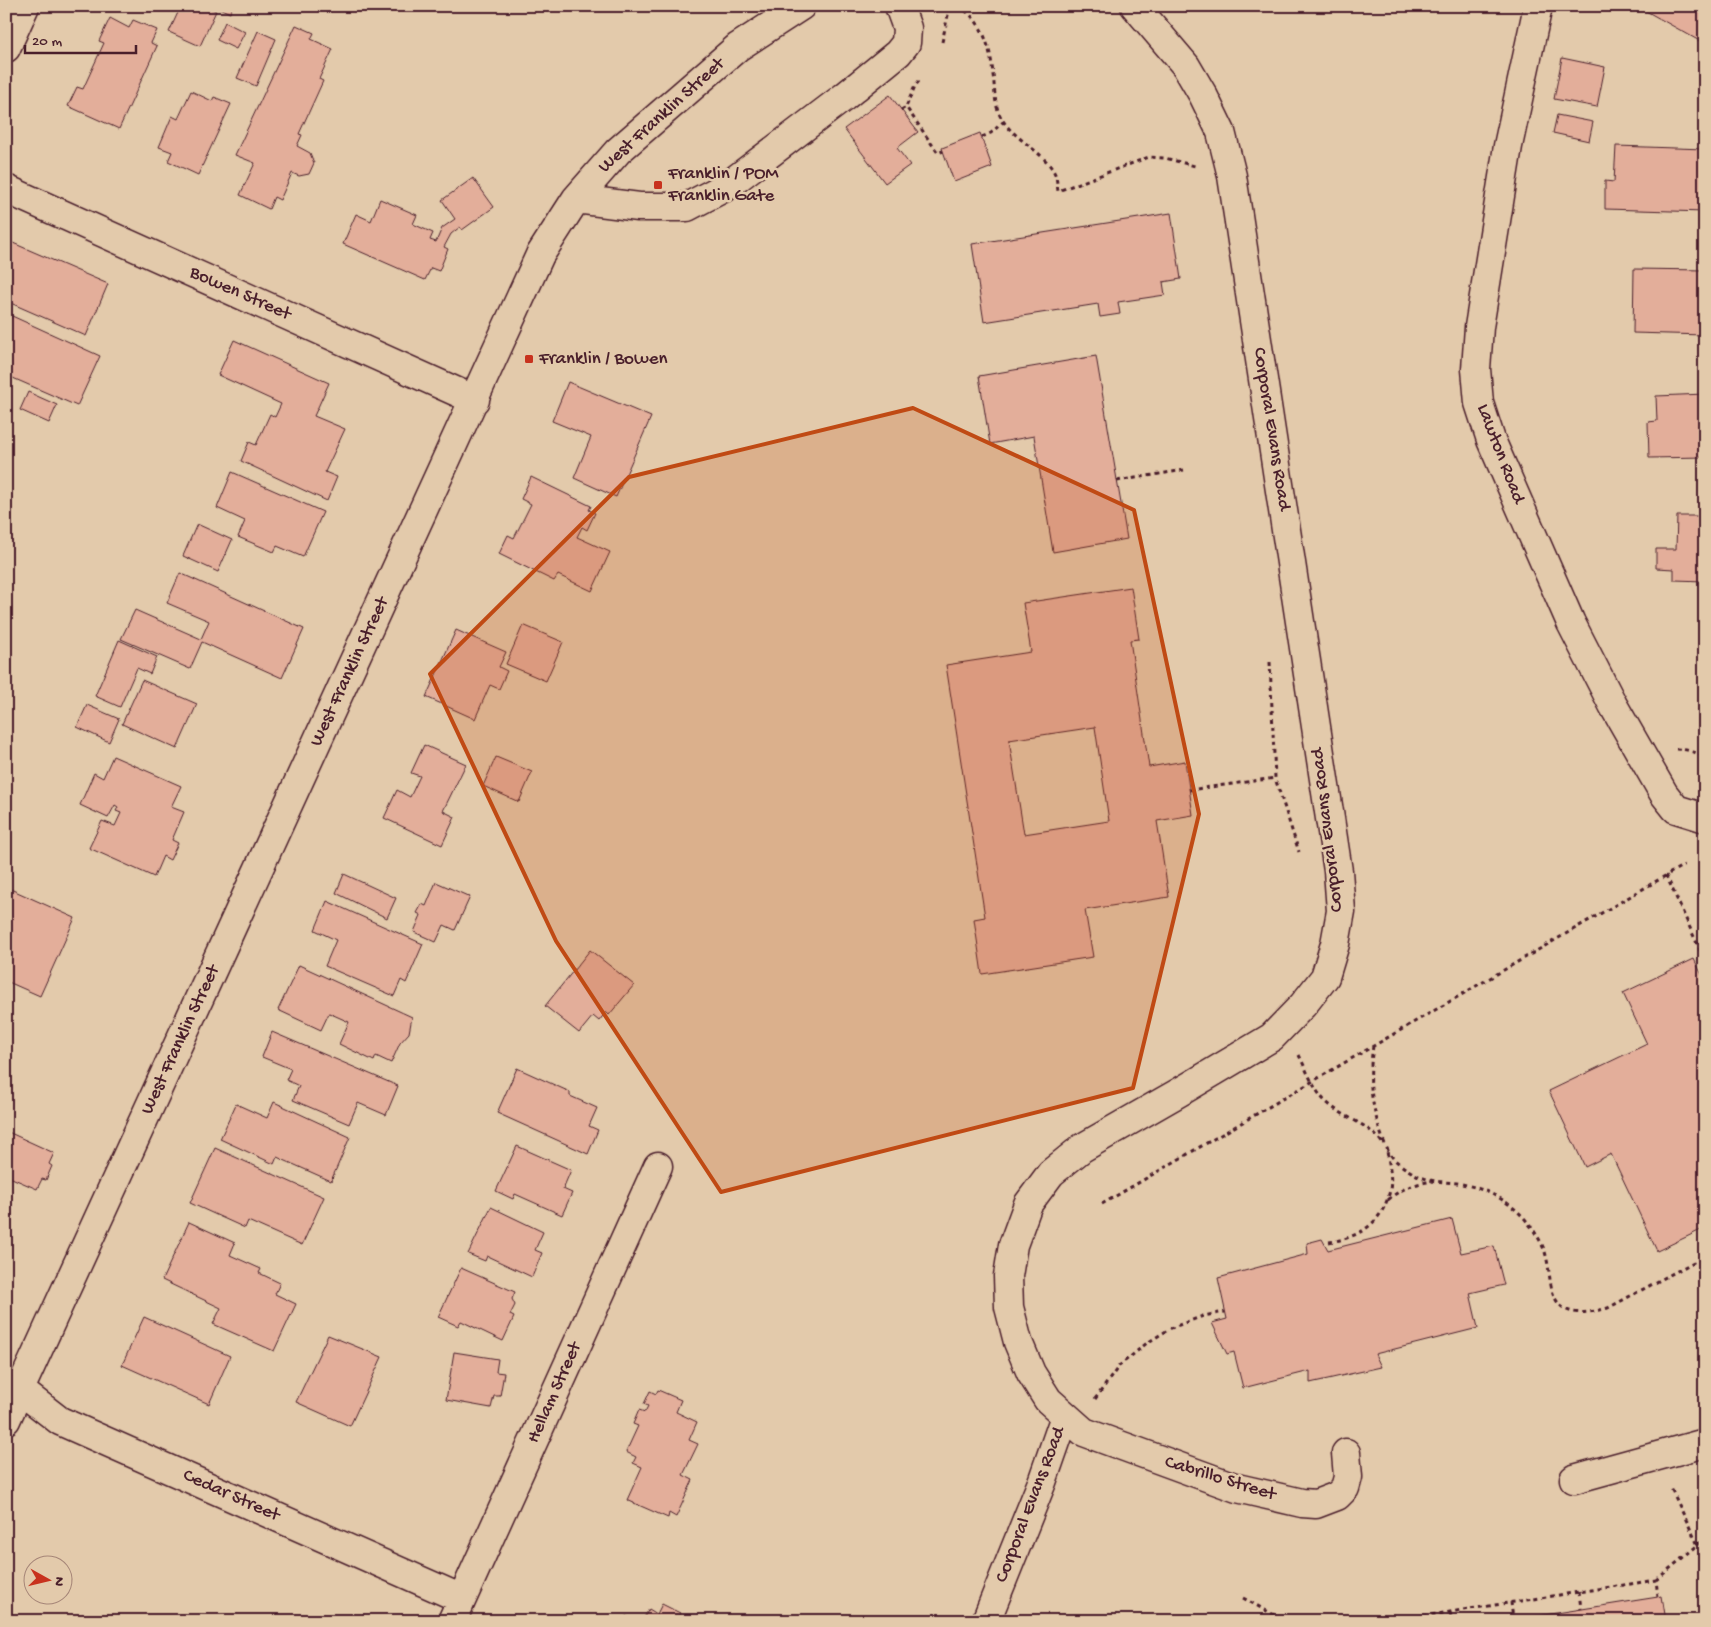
<svg xmlns="http://www.w3.org/2000/svg" width="1711" height="1627" viewBox="0 0 1711 1627" font-family="'Gochi Hand',sans-serif">
  <style>
    .building { fill: #e3ae9a; stroke: #4a1f2b; fill-rule: evenodd }
    .lines { fill: none; stroke-linecap: round; stroke-linejoin: round }
    .minor-casing { stroke: #4a1f2b; stroke-width: 31 }
    .path { stroke: #4a1f2b; stroke-width: 3; stroke-dasharray: 4 4; stroke-linecap: butt }
    .minor { stroke: #e3caab; stroke-width: 28 }
    .marked { fill: #c04a14; fill-opacity: 0.2; stroke: #c04a14; stroke-width: 4; stroke-linejoin: round }
    .poi-dot { fill: #c8321e; stroke: #e3caab; stroke-width: 2 }
    .labels { text-anchor: middle; dominant-baseline: central; stroke-width: 5; stroke-linejoin: round; paint-order: stroke }
    .street-label { font-size: 19px; fill: #4a1f2b; stroke: #e3caab }
    .poi-label { font-size: 19px; fill: #4a1f2b; stroke: #e3caab; text-anchor: start }
  </style>
  <rect width="100%" height="100%" fill="#e3caab"/>
  <filter id="ink" filterUnits="userSpaceOnUse"><feTurbulence type="fractalNoise" baseFrequency=".02" numOctaves="2"/><feDisplacementMap in="SourceGraphic" scale="10" xChannelSelector="R" yChannelSelector="G"/><feConvolveMatrix kernelMatrix="1 2 1 2 8 2 1 2 1" color-interpolation-filters="sRGB"/></filter>
  <g filter="url(#ink)">
    <path class="building" d="M181 6H205L216 11 200 46 169 32Z
      M215 6H233L230 13Z
      M1637 6H1705V44Z
      M110 18 129 28 133 20 157 30 151 43 157 46 119 129 68 106 77 87 83 89 104 43 99 41Z
      M225 22 245 32 236 49 217 40Z
      M296 25 314 33 311 39 333 49 319 79 323 81 299 134 302 135 297 146 310 153 314 163 309 174 299 176 292 173 280 200 274 197 269 209 240 195 255 163 235 155Z
      M258 31 276 39 256 86 237 78Z
      M1562 58 1605 67 1597 107 1554 99Z
      M191 91 212 101 214 97 231 104 198 175 168 161 172 152 159 147 172 116 178 119Z
      M890 95 918 132 897 148 910 165 885 183 844 129Z
      M1557 115 1593 122 1589 141 1553 133Z
      M980 133 992 167 954 182 942 148Z
      M1616 146 1705 149V212L1605 209V181L1614 182Z
      M473 178 494 207 462 230 460 227 451 234 444 247 448 249 439 271 431 268 425 280 343 244 356 214 371 221 380 199 417 215 413 224 433 233 430 240 436 242 442 228 455 219 442 200Z
      M1171 213 1181 279 1163 282 1165 295 1118 302 1120 314 1100 317 1098 304 984 322 972 244Z
      M6 240 108 284 86 336 6 301Z
      M1634 269 1705 270V335L1633 333Z
      M12 316 100 356 77 406 6 375V322L9 323Z
      M234 340 329 383 314 416 345 429 325 472 337 477 327 501 241 461 249 442 256 445 270 414 275 417 281 404 218 375Z
      M1096 356 1127 539 1053 552 1034 436 990 444 979 376Z
      M568 382 651 417 616 497 574 478 591 437 552 421Z
      M28 392 57 405 49 423 20 410Z
      M1705 394V457L1649 458 1648 422 1657 421 1656 396Z
      M232 472 323 512 303 557 277 546 274 552 238 537 245 521 217 508Z
      M531 477 591 506 589 510 595 513 587 530 582 527 577 537 610 552 592 591 558 575 554 581 499 554 508 535 514 538 531 504 521 499Z
      M1677 516H1705V581L1674 580V569L1656 568V549H1676Z
      M197 524 232 540 218 572 183 556Z
      M180 573 304 629 282 678 202 642 190 669 121 639 135 610 201 639 209 621 167 603Z
      M1131 587 1139 639 1130 640 1149 767 1185 761 1193 815 1157 821 1169 897 1085 910 1093 957 982 974 974 919 985 917 946 665 1031 652 1023 603ZM1095 727 1109 821 1024 834 1009 740Z
      M523 625 563 642 546 681 506 664Z
      M456 630 506 652 499 667 507 671 499 689 490 685 475 719 426 697Z
      M119 640 157 657 150 674 137 668 120 707 95 696Z
      M142 680 197 704 177 749 122 724Z
      M87 705 119 719 109 742 77 727Z
      M424 745 466 764 443 811 455 817 442 845 384 818 397 790 410 797 420 776 411 773Z
      M113 756 181 786 171 807 184 812 172 840 178 843 170 860 163 856 154 877 89 848 102 821 115 826 121 813 116 811 118 807 115 805 108 818 80 805 94 773 103 778Z
      M496 757 532 772 519 802 483 786Z
      M344 874 396 898 387 918 336 893Z
      M436 882 470 897 455 930 444 925 436 942 414 932 421 915 417 913 422 904 426 906Z
      M6 887 75 918 40 996 6 981Z
      M327 901 423 944 406 983 401 980 394 996 325 966 336 940 315 930Z
      M590 950 634 985 609 1015 606 1012 599 1021 593 1016 579 1033 545 1006Z
      M1694 959 1705 981V1228L1657 1251 1611 1154 1585 1167 1549 1091 1647 1044 1623 993Z
      M299 965 412 1017 409 1033 400 1043 391 1063 376 1056 374 1061 339 1044 349 1022 329 1013 321 1030 278 1010Z
      M272 1032 398 1086 386 1115 358 1103 349 1124 293 1100 299 1086 286 1080 291 1069 262 1057Z
      M517 1068 570 1092V1096L597 1108 589 1126 598 1130 588 1154 497 1113Z
      M274 1102 350 1137 331 1181 277 1157 274 1164 220 1139 236 1104 267 1118Z
      M6 1131 54 1153 49 1164 52 1166 46 1180 42 1179 37 1189 7 1176 6 1178Z
      M517 1146 571 1170 563 1189 572 1193 562 1215 515 1194 513 1199 496 1191Z
      M215 1148 324 1197 302 1245 248 1221 245 1228 190 1203Z
      M491 1207 543 1232 535 1250 542 1253 532 1277 487 1256 485 1261 468 1254Z
      M1452 1219 1461 1253 1494 1246 1504 1285 1470 1293 1478 1328 1375 1354 1381 1367 1310 1383V1371L1243 1388 1234 1352 1227 1354 1212 1323 1227 1319 1218 1278 1308 1254 1307 1243 1322 1239 1328 1250Z
      M189 1222 235 1243 230 1255 261 1269 259 1273 280 1283 275 1294 296 1304 274 1351 213 1324 221 1308 162 1280Z
      M461 1268 515 1292 512 1299 515 1305 510 1315 514 1317 503 1341 461 1321 458 1326 438 1317Z
      M144 1317 230 1356 209 1404 122 1365Z
      M328 1335 382 1357 350 1426 296 1402Z
      M454 1352 498 1359 496 1372 504 1373 500 1396H494L491 1408 446 1400Z
      M658 1390 681 1400 676 1412 697 1422 689 1440 698 1444 683 1475 693 1480 676 1517 669 1513 668 1518 627 1500 642 1467 633 1463 636 1457 626 1452 638 1426 633 1424 639 1410 645 1412 648 1406 644 1404 650 1391 656 1394Z
      M1662 1596 1666 1621H1506L1658 1597Z
      M662 1604 680 1613 676 1621H642L649 1609 657 1614Z
      M626 1616 635 1621H623Z"/>
    <g class="lines">
      <g class="minor-casing">
        <path id="minor" d="M1135 6 1186 66 1203 95 1221 132 1232 176 1338 871 1341 911 1335 944 1325 977 1303 1005 1272 1037 1178 1093 1082 1148 1051 1173 1028 1204 1013 1245 1008 1276 1009 1307 1018 1342 1031 1373 1048 1400 1084 1432 1237 1488 1302 1503 1316 1504 1337 1496 1345 1488 1348 1477 1346 1453
          M1538 6 1508 146 1479 327 1476 369 1479 403 1491 440 1571 623 1613 705 1664 794 1676 809 1705 818
          M6 48 25 6
          M6 189 475 400
          M576 199 639 207H687L727 186 844 97 898 53 906 43 907 28 899 6
          M6 1384 20 1390 60 1421 462 1599
          M6 1420 540 255 576 199 618 151 738 47 801 6
          M1574 1479 1705 1443
          M452 1621 658 1166
          M986 1621 1042 1482 1065 1416"/>
      </g>
      <path class="path" d="M958 6C983 19 991 49 993 75 995 88 994 101 999 113 1008 137 1042 149 1054 172 1057 177 1057 185 1058 191L1149 157 1165 158 1195 166
        M942 42 950 6
        M919 81 915 86 906 107 938 153 943 151
        M901 110 906 107
        M982 137 991 133 1003 122
        M1117 481 1184 470
        M1270 662 1275 778 1299 852
        M1676 749C1686 749 1697 752 1705 758
        M1189 790 1275 778
        M1666 875 1705 961
        M1373 1046C1371 1060 1370 1074 1371 1088 1372 1105 1382 1147 1394 1159 1402 1167 1416 1176 1427 1179 1436 1182 1447 1182 1457 1183 1480 1187 1501 1196 1518 1212 1529 1222 1540 1238 1545 1252 1549 1265 1549 1278 1552 1290 1560 1319 1585 1314 1608 1308L1705 1256
        M1299 1055C1306 1069 1313 1088 1324 1100 1342 1118 1368 1122 1383 1144
        M1388 1200C1401 1188 1417 1183 1434 1181
        M1102 1204 1684 865
        M1329 1242C1358 1238 1381 1224 1389 1194 1393 1181 1389 1164 1387 1151
        M1095 1399 1119 1366 1147 1343 1171 1328 1203 1316 1225 1312
        M1698 1545 1705 1537
        M1656 1580 1698 1545 1670 1486
        M1579 1592 1581 1609
        M1243 1598 1276 1616 1288 1621
        M1511 1602 1513 1620
        M1450 1612 1452 1621
        M1392 1621 1656 1580 1658 1597
        M1702 1621 1705 1581"/>
      <use href="#minor" class="minor"/>
    </g>
  </g>
  <path class="marked" d="M913 408 1134 510 1199 814 1133 1088 721 1192 556 941 430 674 629 477Z"/>
  <g class="poi-dot">
    <rect x="653" y="180" width="10" height="10" rx="2.5"/>
    <rect x="524" y="354" width="10" height="10" rx="2.5"/>
  </g>
  <g class="labels">
    <g class="street-label">
      <text transform="translate(662 116) rotate(-42)">West Franklin Street</text>
      <text transform="translate(240 294) rotate(24)">Bowen Street</text>
      <text transform="translate(1271 429) rotate(81)">Corporal Evans Road</text>
      <text transform="translate(1500 454) rotate(69)">Lawton Road</text>
      <text transform="translate(350 672) rotate(-65)">West Franklin Street</text>
      <text transform="translate(1328 830) rotate(-97)">Corporal Evans Road</text>
      <text transform="translate(181 1040) rotate(-65)">West Franklin Street</text>
      <text transform="translate(555 1393) rotate(-66)">Hellam Street</text>
      <text transform="translate(1220 1479) rotate(17)">Cabrillo Street</text>
      <text transform="translate(231 1496) rotate(24)">Cedar Street</text>
      <text transform="translate(1031 1505) rotate(-69)">Corporal Evans Road</text>
    </g>
    <g class="poi-label">
      <text x="668" y="174">Franklin / POM<tspan x="668" dy="22">Franklin Gate</tspan></text>
      <text x="539" y="359">Franklin / Bowen</text>
    </g>
  </g>
  <rect width="1711" height="1627" fill="none" stroke="#e3caab" stroke-width="25"/>
  <rect x="12" y="12" width="1686" height="1602" fill="none" stroke="#4a1f2b" stroke-width="2" filter="url(#ink)"/>
  <g transform="translate(48 1580) rotate(98)"><circle r="24" fill="#e3caab" stroke="#a68678"/>
  <path d="M0-4L9 19L0 12L-9 19Z" fill="#c8321e"/>
  <text y="-8" font-size="14" font-weight="bold" text-anchor="middle" fill="#4a1f2b">N</text>
  </g>
  <path d="M25 45v8h111v-8" fill="none" stroke="#4a1f2b" stroke-width="2.5"/>
  <text x="32" y="45" font-size="15" fill="#4a1f2b" stroke="#e3caab" stroke-width="4" paint-order="stroke">20 m</text>
</svg>
